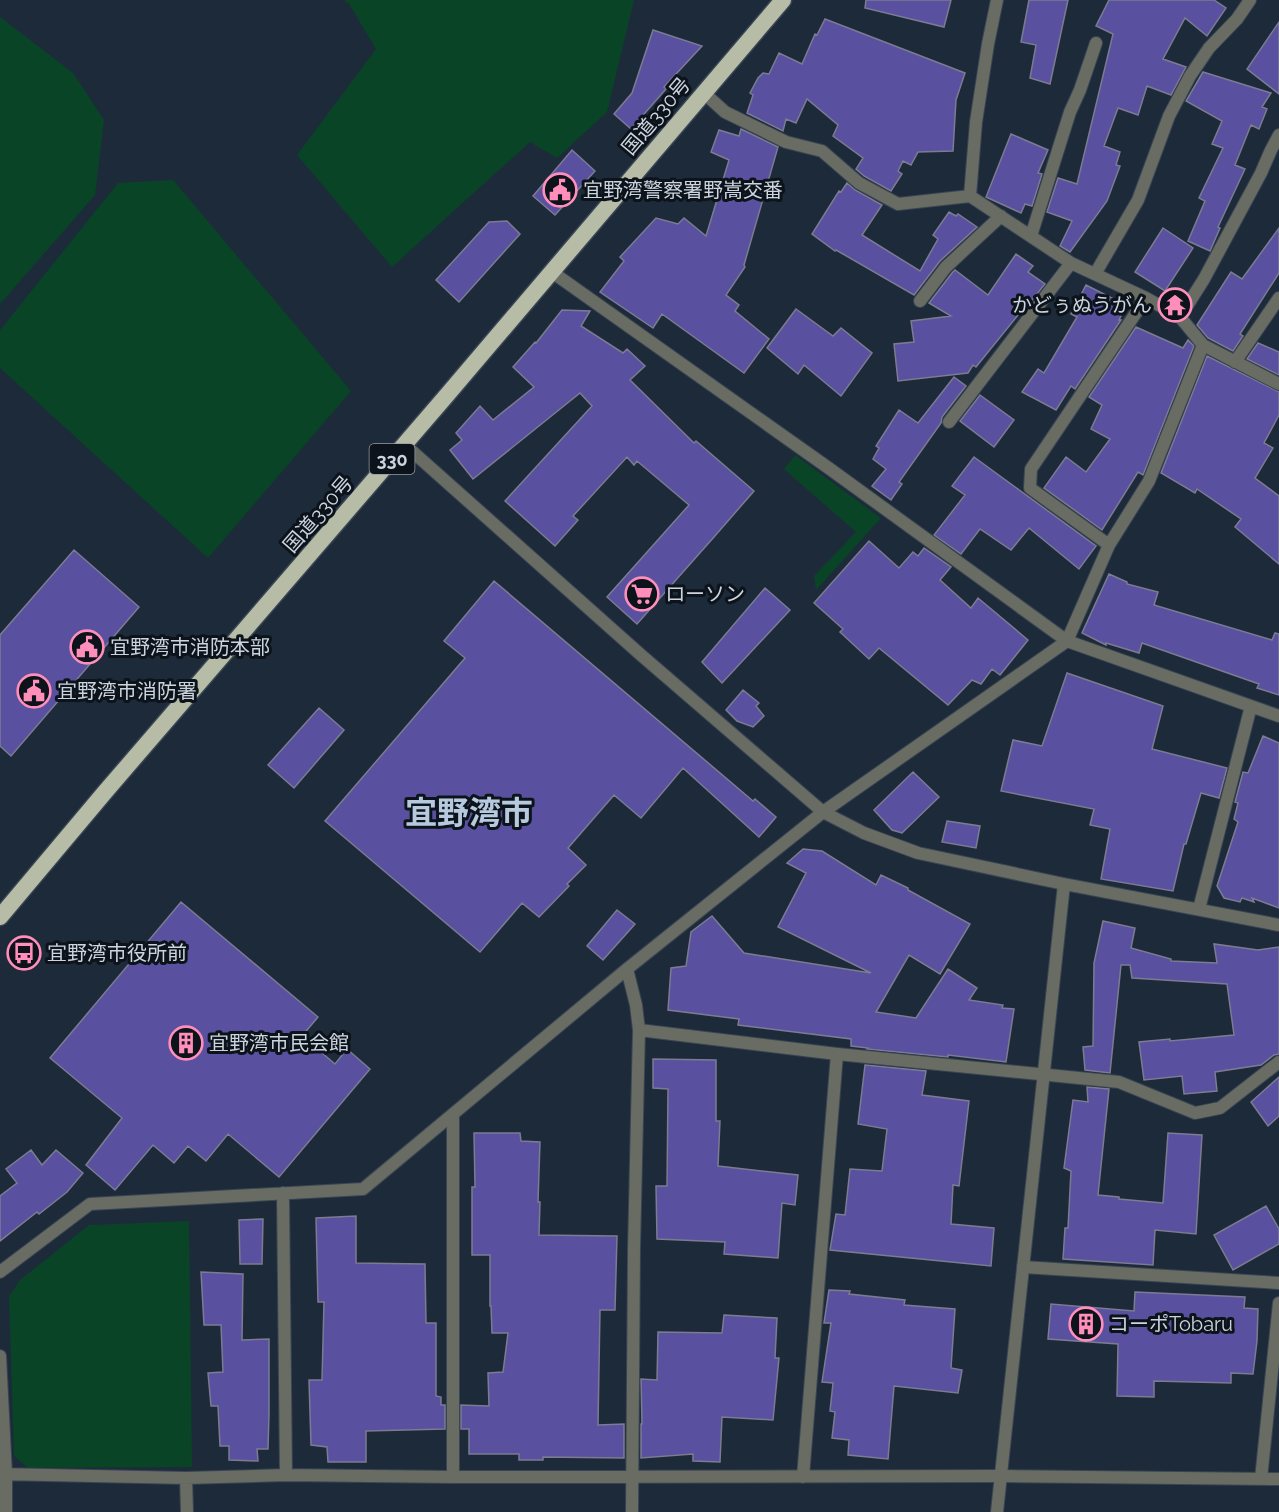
<svg xmlns="http://www.w3.org/2000/svg" width="1279" height="1512" viewBox="0 0 1279 1512" font-family="Raleway,'Noto Sans JP',sans-serif">
  <style>
    .green { fill: #0a4427 }
    .building { fill: #59519f; stroke: #7b7b92; stroke-width: 1.5 }
    .lines { fill: none; stroke-linecap: round; stroke-linejoin: round }
    .minor-casing { stroke: #394554; stroke-width: 14 }
    .tertiary-casing { stroke: #394554; stroke-width: 14 }
    .trunk-casing { stroke: #394554; stroke-width: 19 }
    .minor { stroke: #696c62; stroke-width: 12 }
    .tertiary { stroke: #696c62; stroke-width: 12 }
    .trunk { stroke: #b6bca5; stroke-width: 16 }
    .labels { text-anchor: middle; dominant-baseline: central; stroke-width: 6; stroke-linejoin: round; paint-order: stroke }
    .shield { fill: #0c131a; stroke: #929ba4; stroke-width: 1.5 }
    .shield-label { font-size: 18px; font-weight: bold; fill: #ccd5df }
    .street-label { font-size: 20px; fill: #ccd5df; stroke: #0c131a }
    .poi-label { font-size: 20px; fill: #ccd5df; stroke: #0c131a; text-anchor: start }
    .town-label { font-size: 32px; font-weight: bold; fill: #b7c9de; stroke: #0c131a }
  </style>
  <rect width="100%" height="100%" fill="#1d2a3a"/>
  <path class="green" d="M344 0H634L607 112 557 158 530 142 392 267 297 155 376 49 349 4Z
    M0 17 73 73 104 120 95 195 0 304Z
    M173 180 351 391 208 558 0 368V330L118 183Z
    M795 455 881 518 816 590 814 576 856 532 784 469Z
    M189 1221 192 1467 28 1468 14 1456 9 1296 20 1280 89 1225Z"/>
  <path class="building" d="M866 0H951L944 27 865 8Z
    M1029 0H1068L1050 84 1030 78 1036 45 1021 42Z
    M1109 0H1214L1226 8 1207 36 1185 18 1163 59 1186 67 1171 95 1147 86 1138 115 1118 108 1104 146 1120 152 1116 165 1120 166 1107 201 1070 252 1060 246 1072 221 1047 212 1058 178 1077 184 1113 34 1096 26Z
    M825 19 965 73 956 100 953 151 918 152 911 165 903 161 898 171 902 174 891 191 864 176 856 169 863 158 833 136 838 125 807 99 796 123 786 119 783 131 747 113 753 95 750 93 758 78 763 73 769 74 779 53 802 64 815 34 817 35Z
    M1279 22V94L1247 69Z
    M653 30 702 46 664 87 666 89 631 129 614 114 632 93Z
    M1203 72 1271 93 1262 107 1267 109 1259 129 1251 125 1235 165 1245 169 1218 227 1220 228 1210 251 1188 241 1205 201 1199 198 1223 148 1212 144 1222 121 1186 101Z
    M741 129 778 147 744 265 745 267 726 295 739 305 735 311 769 339 744 373 662 314 653 328 600 292 624 261 620 257 656 218 678 224 684 218 706 236 729 160 711 152 719 130 739 136Z
    M1011 134 1048 150 1038 173 1042 174 1032 206 1025 204 1021 213 986 197Z
    M572 150 595 171 555 215 533 196Z
    M847 183 855 190 882 205 862 235 920 271 938 239 933 235 949 212 956 216 958 214 977 227 940 261 914 295 836 250 835 251 812 234 839 191 841 192Z
    M507 221 520 234 459 302 436 280 489 222Z
    M1163 228 1193 248 1165 291 1135 272Z
    M1279 228V273L1240 334 1243 336 1233 351 1208 338 1197 325 1231 272 1242 279Z
    M1016 254 1033 266 1028 272 1045 284 1024 310 1023 309 976 367 973 365 968 373 898 381 894 344 914 342 911 321 951 316 929 303 952 273 955 270 988 295Z
    M1086 285 1114 299 1112 304 1123 312 1119 320H1121L1075 389 1071 386 1056 410 1022 392 1038 369 1044 373 1077 317 1071 314Z
    M796 309 833 336 841 328 872 353 841 396 804 365 798 374 767 348Z
    M562 310 590 311 581 326 623 353 627 349 645 366 630 380 694 443 696 441 754 491 714 537 637 624 607 597 689 505 637 461 634 465 627 457 573 516 578 520 555 546 505 501 592 406 580 393 473 479 450 450 462 440 456 433 480 406 493 420 534 387 513 367 535 342 536 343Z
    M1136 327 1183 348 1188 340 1194 346 1143 475 1138 472 1102 530 1044 488 1066 457 1086 472 1110 439 1091 429 1102 405 1089 397Z
    M1258 343 1279 352V375L1247 359Z
    M1207 356 1279 392V415L1264 443 1273 448 1255 478 1279 496V564L1235 527 1241 519 1197 489 1195 493 1161 473Z
    M954 377 966 386 942 417 941 423 899 482 902 484 891 500 872 486 886 469 873 459 879 448 876 446 899 410 918 423Z
    M980 395 1014 420 994 447 960 421Z
    M974 457 1096 546 1079 569 1029 528 1011 550 980 529 961 554 934 535 965 495 952 486Z
    M869 541 899 568 913 552 918 556 924 548 951 567 940 580 971 608 978 598 1028 640 1000 675 992 669 981 684 972 680 948 705 879 648 869 659 840 632 843 629 814 603Z
    M74 550 139 607 11 756 0 746V635Z
    M1109 574 1127 582V584L1158 592 1154 605 1272 640 1275 633 1279 634V695L1257 688 1259 684 1142 643 1139 653 1106 643V645L1082 633Z
    M494 581 753 801 755 799 776 817 759 837 683 768 641 818 614 795 568 848 586 865 567 884 569 886 539 917 522 903 480 952 325 821 465 658 444 641Z
    M765 588 790 610 722 683 702 662Z
    M1067 673 1163 706 1152 749 1227 768 1219 798 1201 793 1186 844H1184L1173 891 1101 879 1110 829 1090 825 1094 809 1001 791 1013 740 1042 746Z
    M743 690 759 703 756 706 764 716 753 727 737 721 726 710Z
    M319 708 344 730 294 788 268 765Z
    M1263 736 1279 743V908L1252 898 1254 902 1242 898 1240 902 1224 898 1217 886 1238 822 1234 819 1238 803 1235 802 1243 772 1248 773Z
    M913 772 939 797 902 833 892 830 874 810Z
    M947 821 980 826 976 848 942 842Z
    M803 849 822 851 876 885 881 875 908 888V890L970 924 940 974 909 955 876 1012 916 1018 948 969 977 988 969 1000 1003 1005 1002 1008 1014 1009 1006 1062 948 1055V1057L867 1049 868 1048 851 1046V1039L738 1025 739 1019 668 1010 671 968 686 966 691 932 712 916 744 953 871 973 778 927 806 873 787 863Z
    M181 902 318 1017 302 1036 335 1064 347 1049 370 1069 279 1177 228 1134 206 1161 188 1146 174 1163 153 1145 115 1190 86 1165 122 1118 50 1058Z
    M617 910 635 924 603 960 587 946Z
    M1103 921 1135 928 1131 948 1171 959V961L1217 963 1214 944 1258 950 1279 947V1054L1274 1055 1261 1065 1215 1072 1217 1091 1184 1094 1182 1076 1144 1080 1139 1042 1170 1039V1041L1234 1035 1227 984 1132 978 1130 965H1121L1110 1073 1085 1070 1083 1047 1093 1046 1094 963Z
    M653 1059 716 1060V1121H720L718 1166 798 1175 795 1205 782 1203 778 1258 724 1254 725 1242 657 1239 656 1186H667L668 1089 653 1088Z
    M865 1065 926 1071 922 1095 969 1101 959 1186 953 1185 951 1224 994 1228 991 1266 830 1250 836 1214 845 1215 850 1169 882 1171 887 1129 858 1124Z
    M1279 1077V1116L1268 1126 1251 1102Z
    M1087 1087 1109 1089 1098 1195 1119 1197V1199L1163 1203 1168 1133 1202 1135 1196 1234 1155 1230 1153 1265 1063 1259 1065 1228H1068L1071 1171 1064 1168 1073 1100 1088 1102Z
    M474 1133H520L521 1141 540 1142 538 1202H540L539 1235 617 1236 615 1310H600L598 1425 624 1424V1458L543 1457V1460H519V1454H469V1429H461V1405L489 1406 488 1373 503 1372 508 1333H492L491 1306H490V1255H472V1187H475Z
    M31 1150 42 1165 56 1150 83 1173 67 1192 39 1214 37 1212 0 1241V1196L17 1183 6 1169Z
    M1266 1206 1279 1229V1244L1233 1270 1214 1235Z
    M356 1216V1263L425 1264 426 1323H436V1396L441 1397V1405H445V1429L366 1431V1462H328L327 1447 311 1445 309 1380H322L324 1302H318L316 1218Z
    M263 1219 262 1264H240L239 1220Z
    M201 1272 243 1274 242 1340 269 1339V1414L268 1449H257L258 1461 229 1460V1446H220L218 1406H211L208 1373 223 1372 221 1325H204Z
    M829 1290 850 1291 849 1294 905 1300 904 1305 955 1309 951 1368 962 1370 958 1393 894 1386 888 1459 848 1455 849 1440 832 1438 835 1412 830 1411 833 1383 822 1382 831 1323H824Z
    M1135 1292 1245 1297 1244 1308 1258 1309 1257 1341 1253 1374 1231 1373V1383L1154 1381V1397L1117 1396 1118 1344 1048 1339 1051 1304 1134 1311Z
    M724 1315 777 1318 775 1358H779L773 1420 722 1417 720 1462 693 1461V1454L641 1458V1424H642L641 1379 657 1380 658 1332 722 1333Z"/>
  <g class="lines">
    <g class="minor-casing">
      <path id="minor" d="M704 93 725 112 786 142 822 151 859 183 898 204 970 196 1071 263 1146 298 1180 317 1203 345 1279 384
        M970 196 976 122 988 44 997 0
        M1031 236 1070 112 1080 90 1096 43
        M552 272 830 469 1067 641 1279 716
        M1095 274 1138 200 1169 116 1190 76 1209 48 1237 19 1250 0
        M920 301 946 267 1001 216
        M1180 317 1204 279 1261 173 1271 150 1279 135
        M1235 362 1279 298
        M949 422 1071 263
        M1109 545 1030 488 1031 469 1146 298
        M1199 909 1251 706
        M627 969 636 1005 639 1030 634 1249 632 1512
        M639 1030 837 1054 1119 1082 1195 1113 1220 1108 1279 1062
        M453 1115V1477
        M283 1193 286 1475
        M1023 1267 1279 1283
        M0 1272 90 1204 363 1189 627 969 823 812 1067 641 1109 545 1149 481 1203 345
        M0 1356 6 1474V1512
        M0 1474 186 1478 286 1475 453 1477 1001 1476 1279 1479
        M803 1477 837 1054
        M186 1478 187 1512
        M1261 1479 1279 1303"/>
    </g>
    <g class="tertiary-casing">
      <path id="tertiary" d="M405 445 641 655 823 812 864 833 918 853 1064 884 1279 925
        M997 1512 1064 884"/>
    </g>
    <g class="trunk-casing">
      <path id="trunk" d="M0 917 105 792 447 395 783 0"/>
    </g>
    <use href="#minor" class="minor"/>
    <use href="#tertiary" class="tertiary"/>
    <use href="#trunk" class="trunk"/>
  </g>
  <defs>
    <g id="civic-ring" transform="scale(1.725)"><circle r="9.5" fill="#0c131a" stroke="#ff8ebb" stroke-width="1.5"/><path d="M-.6-6.5H3V-4.5H.6V-3L4-1V1h2V6H-6V1h2V-1L-.6-3ZM-1.2 2.5V6h2.4V2.5Z" fill="#ff8ebb"/></g>
    <g id="temple-ring" transform="scale(1.725)"><circle r="9.5" fill="#0c131a" stroke="#ff8ebb" stroke-width="1.5"/><path d="M0-6L5-2H3V0L6.5 2.5H4V6H1.5V3h-3V6H-4V2.5H-6.5L-3 0V-2H-5Z" fill="#ff8ebb"/></g>
    <g id="supermarket-ring" transform="scale(1.725)"><circle r="9.5" fill="#0c131a" stroke="#ff8ebb" stroke-width="1.5"/><path d="M-6-5.5h2.5l.6 2H6L4.5 2H-2.5L-4.4-4H-6ZM-1.5 3.2a1.3 1.3 0 1 0 .1 0ZM3 3.2a1.3 1.3 0 1 0 .1 0Z" fill="#ff8ebb"/></g>
    <g id="bus-ring" transform="scale(1.725)"><circle r="9.5" fill="#0c131a" stroke="#ff8ebb" stroke-width="1.5"/><path d="M-5-6H5V4H4V6H2V4H-2V6H-4V4H-5ZM-3.5-4V0h7V-4ZM-3.5 1.2v1.5H-2V1.2ZM2 1.2v1.5H3.5V1.2Z" fill="#ff8ebb"/></g>
    <g id="building-ring" transform="scale(1.725)"><circle r="9.5" fill="#0c131a" stroke="#ff8ebb" stroke-width="1.5"/><path d="M-4-6H4V6H1V3H-1V6H-4ZM-2.5-4.3h1.7v1.8h-1.7ZM.8-4.3h1.7v1.8H.8ZM-2.5-1h1.7V.8h-1.7ZM.8-1h1.7V.8H.8Z" fill="#ff8ebb"/></g>
  </defs>
  <g fill-rule="evenodd">
    <use href="#civic-ring" x="560" y="190"/>
    <use href="#temple-ring" x="1175" y="305"/>
    <use href="#supermarket-ring" x="642" y="594"/>
    <use href="#civic-ring" x="87" y="647"/>
    <use href="#civic-ring" x="34" y="691"/>
    <use href="#bus-ring" x="24" y="953"/>
    <use href="#building-ring" x="186" y="1043"/>
    <use href="#building-ring" x="1086" y="1324"/>
  </g>
  <g class="labels">
    <rect class="shield" x="369.5" y="444" width="45" height="30" rx="4.5"/>
    <g class="shield-label">
      <text x="392" y="459">330</text>
    </g>
    <g class="street-label">
      <text transform="translate(656 116) rotate(-50)">国道330号</text>
      <text transform="translate(318 514) rotate(-49)">国道330号</text>
    </g>
    <g class="poi-label">
      <text x="583" y="190">宜野湾警察署野嵩交番</text>
      <text x="1152" y="305" text-anchor="end">かどぅぬうがん</text>
      <text x="665" y="594">ローソン</text>
      <text x="110" y="647">宜野湾市消防本部</text>
      <text x="57" y="691">宜野湾市消防署</text>
      <text x="47" y="953">宜野湾市役所前</text>
      <text x="209" y="1043">宜野湾市民会館</text>
      <text x="1109" y="1324">コーポTobaru</text>
    </g>
    <g class="town-label">
      <text x="469" y="812">宜野湾市</text>
    </g>
  </g>
</svg>
